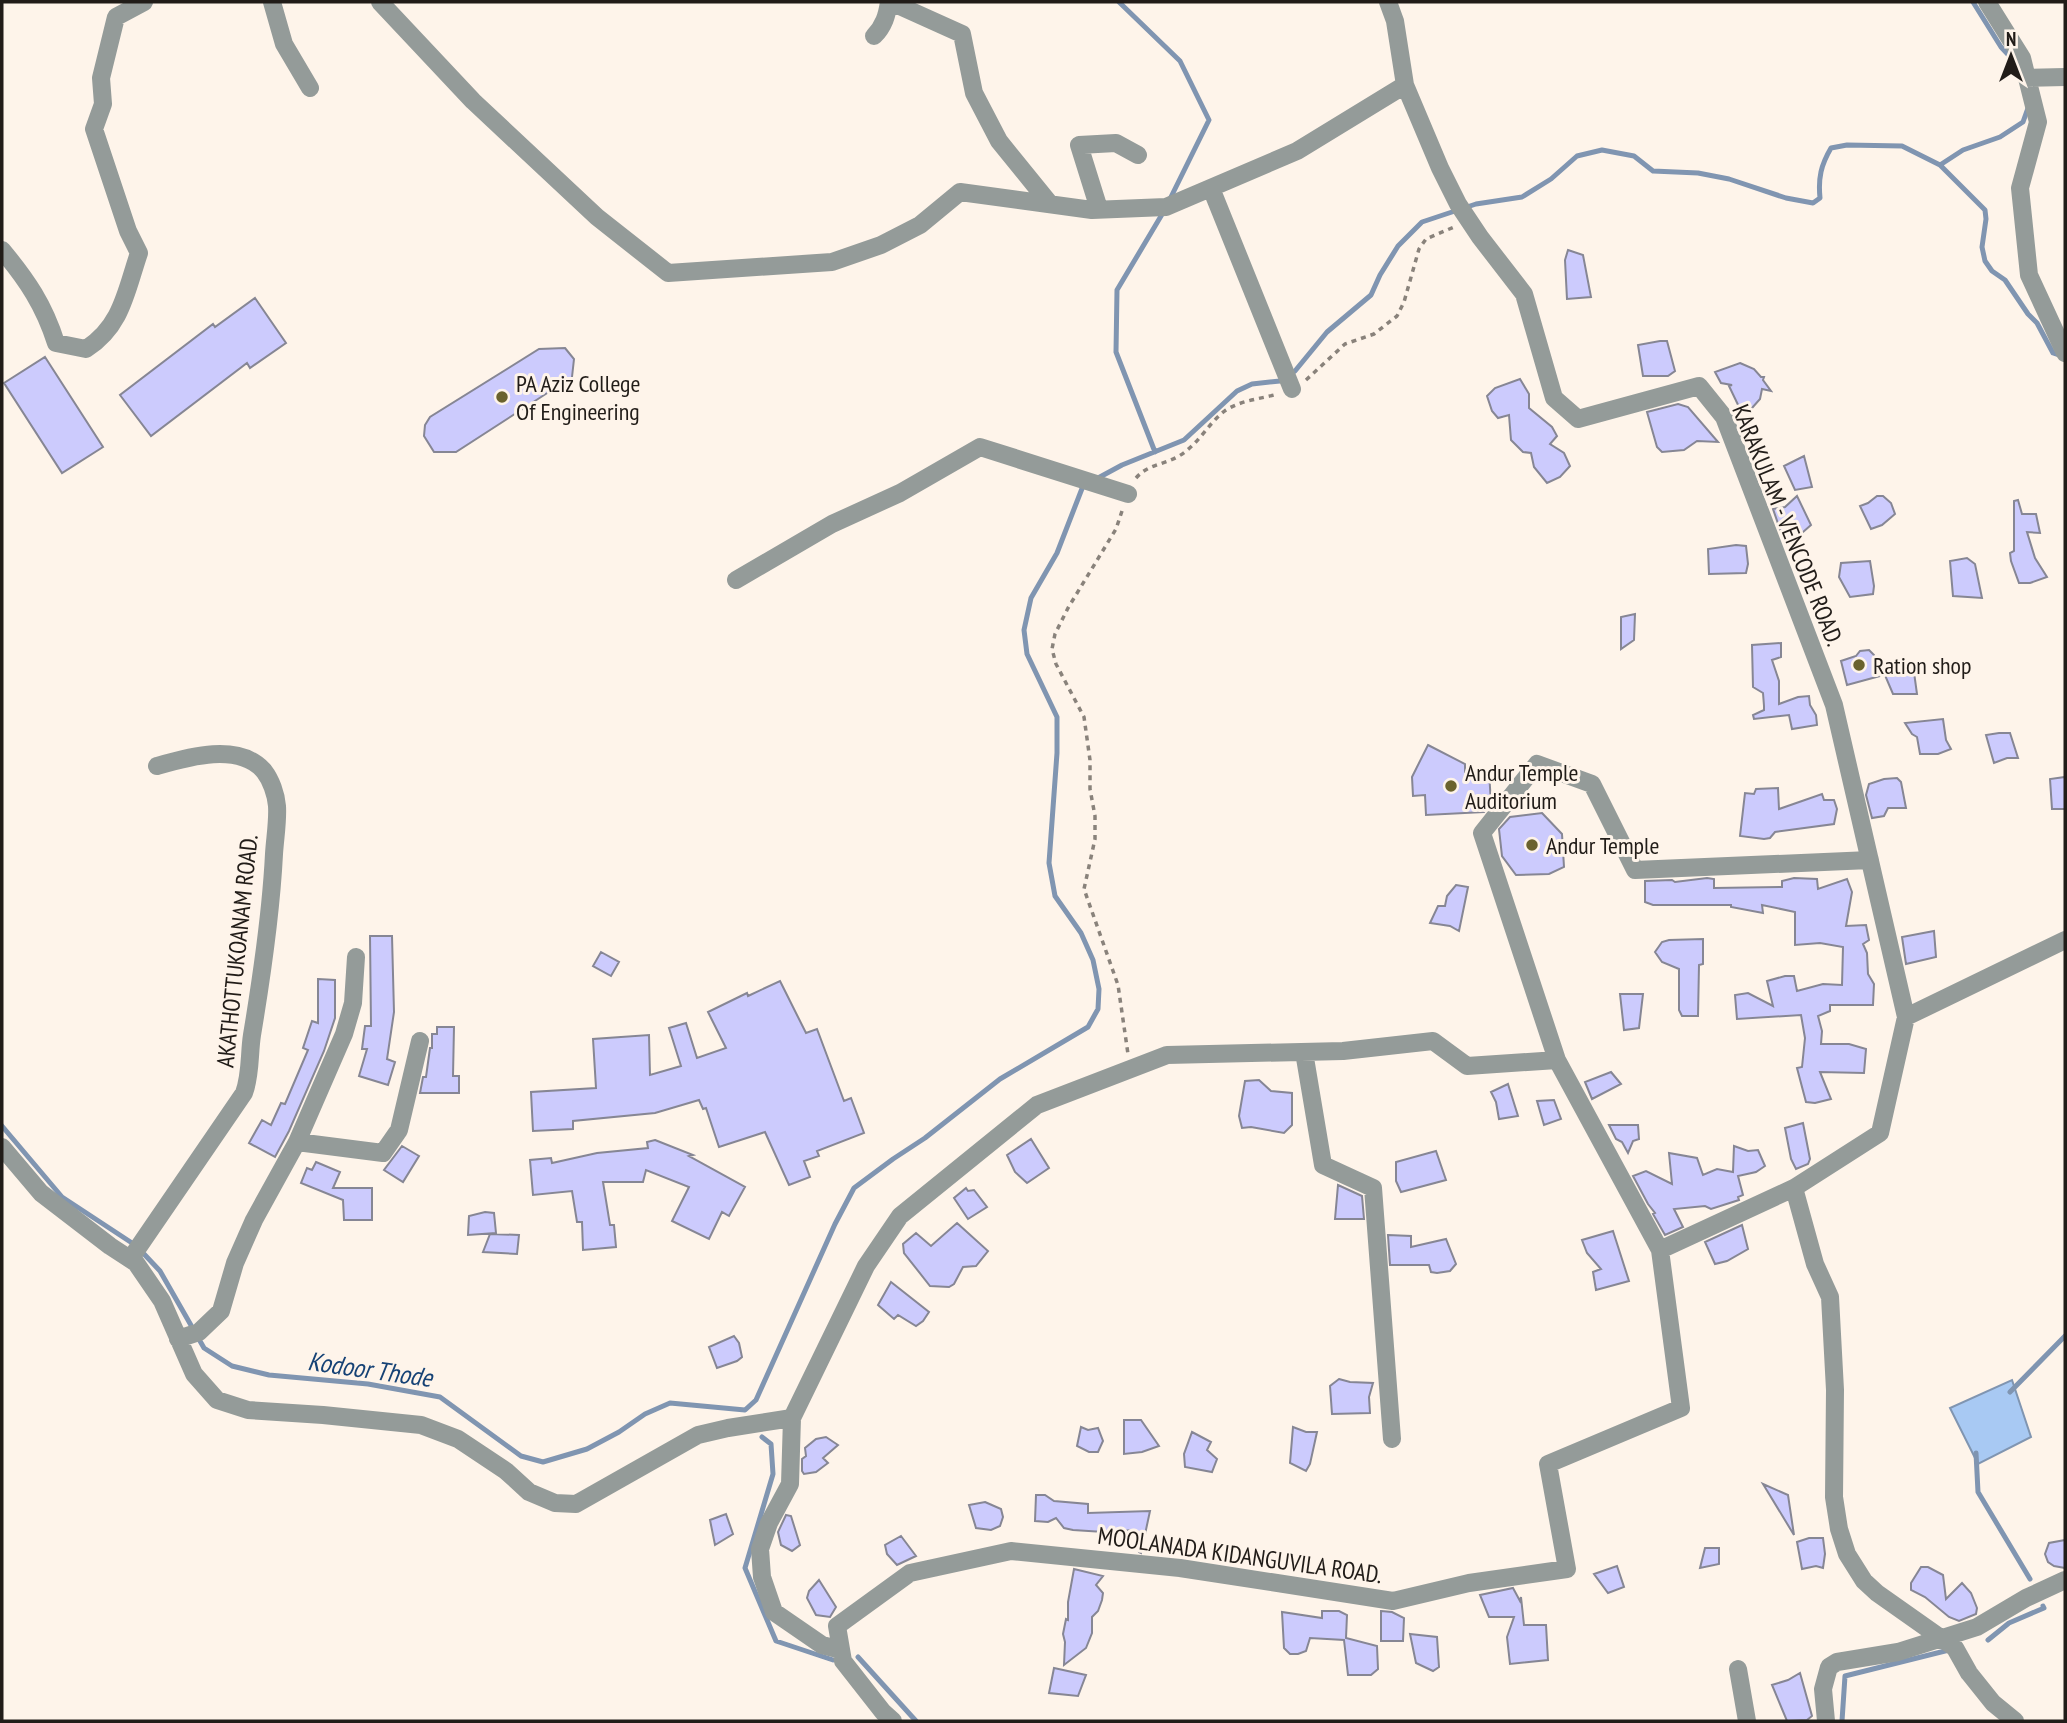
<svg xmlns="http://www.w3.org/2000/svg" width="2067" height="1723" viewBox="0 0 2067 1723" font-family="'PT Sans Narrow',sans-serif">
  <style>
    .water { fill: #a8c9f3; stroke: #8095b1; stroke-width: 2 }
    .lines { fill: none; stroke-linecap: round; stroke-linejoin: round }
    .stream { stroke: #8095b1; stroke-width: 5 }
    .building { fill: #cccbfd; stroke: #868694; stroke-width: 2 }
    .path { stroke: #89827b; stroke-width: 3.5; stroke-dasharray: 5 5; stroke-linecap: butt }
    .minor { stroke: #949b99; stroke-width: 18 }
    .poi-dot { fill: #6a622e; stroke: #fef4ea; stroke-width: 2.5 }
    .labels { text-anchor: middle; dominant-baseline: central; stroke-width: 6; stroke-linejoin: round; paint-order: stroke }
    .poi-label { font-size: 24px; fill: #211c18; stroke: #fef4ea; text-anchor: start }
    .street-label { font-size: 24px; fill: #211c18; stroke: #fef4ea }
    .water-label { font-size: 26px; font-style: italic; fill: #164275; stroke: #fef4ea }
  </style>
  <rect width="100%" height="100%" fill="#fef4ea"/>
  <path class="water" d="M2012 1380 2031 1437 1978 1464 1950 1408Z"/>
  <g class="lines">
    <path class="stream" d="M1119 2 1180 61 1209 120 1170 199
      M1973 2 2001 47 2015 62
      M2028 108 2023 122 2000 137 1963 150 1940 165 1985 210 1986 219 1982 247 1985 261 1992 271 2005 280 2028 314 2037 323 2053 353 2062 356
      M1155 452 1116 352 1117 290 1164 211
      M1098 478 1122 465 1184 440 1237 391 1252 384 1280 381 1295 371 1327 332 1371 295 1380 275 1398 246 1422 222 1476 204 1522 197 1551 179 1577 156 1602 150 1634 156 1653 171 1698 173 1729 179 1786 198 1813 203 1820 198C1818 178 1821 165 1831 148L1847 145 1902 146 1940 165
      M2 1126 62 1197 132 1243 144 1254 160 1271 204 1348 232 1366 269 1375 368 1384 440 1397 521 1456 543 1462 587 1449 619 1432 645 1414 670 1403 745 1410 756 1400 835 1224 854 1188 893 1159 925 1138 1000 1079 1088 1027 1098 1009 1099 989 1093 960 1081 933 1055 896 1049 863 1057 753V717L1027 654 1024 630 1031 598 1057 553 1083 486 1086 485
      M2010 1392 2065 1336
      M762 1437 771 1444 773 1474 745 1568 776 1641 833 1660
      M1976 1453 1978 1492 2030 1579
      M1988 1640 2009 1623 2044 1608 2043 1606
      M858 1657 916 1721
      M1842 1721 1845 1676 1949 1650"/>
  </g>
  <path class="building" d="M1568 250 1583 255 1591 297 1567 299 1565 260Z
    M255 298 286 343 250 368 247 363 151 436 120 395 213 324 215 327Z
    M1660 341H1667L1675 371 1668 376H1643L1638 345Z
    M565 348 574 359 572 377 456 452H434L424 436 425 425 430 417 539 349Z
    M45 357 103 447 62 473 4 383Z
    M1740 363 1754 369 1761 377H1764L1763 380 1771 391 1762 389 1760 399 1752 408 1741 411 1729 386 1732 385 1721 383 1715 372Z
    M1520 379 1529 394V408L1552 427 1557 436 1550 444 1564 453 1570 466 1560 477 1547 483 1534 467 1531 453 1523 452 1511 440 1509 415 1498 418 1492 411 1487 396 1495 388Z
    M1678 404 1688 407 1718 442 1697 441 1684 450 1662 452 1657 447 1647 412Z
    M1804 456 1812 487 1795 490 1784 466Z
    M1797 496 1811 525 1794 540 1785 544 1773 509 1785 507Z
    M1877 496H1883L1891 503 1895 514 1882 525 1871 529 1860 506 1868 503Z
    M2018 500 2022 514H2036L2040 533 2027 532 2035 558 2047 577 2030 583H2019L2011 561 2010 553 2014 551V501Z
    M1736 545 1746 546 1748 564 1746 573 1709 574 1708 549Z
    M1967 558 1975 564 1982 598 1953 596 1950 561Z
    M1870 561 1874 586 1873 594 1850 597 1839 577 1841 563Z
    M1635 614 1634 640 1621 649V617Z
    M1781 643V657L1772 660 1779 681V704L1798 697 1809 696 1810 705 1816 715 1817 725 1792 729 1789 715 1754 719 1753 715 1764 710V706L1763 693 1753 687 1752 645Z
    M1869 650 1874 655 1880 676 1847 685 1841 661 1856 656 1860 651Z
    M1913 665 1917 694H1893L1881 666Z
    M1943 719 1946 740 1951 749 1938 754H1920L1917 737 1912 734 1905 723Z
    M1999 733H2010L2018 758H2007L1994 763 1986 735Z
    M1428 745 1465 764V772L1489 771 1491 804 1484 812 1426 815 1425 795 1413 796 1412 777Z
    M2065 777V809H2052L2050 779Z
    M1897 778 1901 782 1906 808H1888L1884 816 1872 818 1866 795 1869 784 1884 779Z
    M1778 788 1779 809 1822 794 1824 800H1834L1837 809 1834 824 1775 832 1770 838 1764 839 1740 836 1745 793 1754 794 1756 789Z
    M1542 813 1562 834 1564 867 1549 874 1516 875 1502 856 1499 829 1510 817Z
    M1707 878 1714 879V888L1782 887V881L1794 878 1817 879 1818 889 1847 879 1852 892 1846 926 1866 925 1869 940 1863 944 1867 953 1868 974 1874 984 1873 1005H1830V1011L1818 1016 1822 1031 1821 1044H1849L1866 1049 1864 1073 1820 1072 1831 1099 1815 1103 1806 1102 1797 1068 1802 1067 1805 1038 1801 1015 1737 1019 1735 995 1748 993 1773 1006 1767 981 1785 976H1794L1797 991 1823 984 1842 985 1843 947 1820 943 1795 945V912L1762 905 1763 913 1731 907V905H1653L1645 902V881L1672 880 1675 882Z
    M1456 885 1468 887 1459 931 1450 926 1430 923 1438 906H1445L1447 896Z
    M1934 931 1936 957 1906 964 1902 937Z
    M370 936H392L394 1012 387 1059 395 1062 388 1085 359 1076 367 1049H362L365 1026H371Z
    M1703 939V964L1699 965 1698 1016H1682L1679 1010V969L1662 962 1655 952 1662 942 1669 940Z
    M601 952 619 962 611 976 593 966Z
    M318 979 335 980V1018L324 1051 289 1131 275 1157 249 1143 262 1120 271 1125 281 1103 285 1104 308 1050 303 1048 312 1021 318 1023Z
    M780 981 806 1033 817 1029 844 1101 851 1098 864 1133 817 1151 819 1156 804 1161 810 1177 789 1185 765 1132 719 1147 706 1108 703 1109 699 1100 655 1113 573 1121V1129L533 1131 531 1092 596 1088 593 1039 649 1035 650 1075 681 1066 669 1028 686 1023 697 1058 726 1048 708 1012 747 993 748 996Z
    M1620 994H1643L1639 1028 1624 1030Z
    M437 1027H454L453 1076H459V1093H420L423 1077H426L430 1048H432V1034H437Z
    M1611 1072 1621 1084 1592 1099 1585 1082Z
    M1259 1080 1271 1091 1292 1093V1125L1284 1133 1251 1127 1242 1128 1239 1116 1245 1081Z
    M1508 1084 1518 1116 1499 1119 1496 1102 1491 1092Z
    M1554 1100 1561 1119 1544 1125 1537 1101Z
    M1803 1123 1810 1159 1808 1164 1796 1169 1791 1159 1785 1128Z
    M1609 1125H1638L1639 1139 1633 1141 1628 1153 1622 1142 1616 1139Z
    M1031 1139 1049 1168 1027 1183 1015 1172 1007 1155Z
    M655 1140 693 1155 689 1156 745 1187 729 1216 722 1212 709 1239 672 1221 689 1187 646 1170 643 1182H603L610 1225H614L616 1247 583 1250 582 1222H577L572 1191 533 1195 530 1160 551 1158 552 1163 597 1153 648 1148 647 1142Z
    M402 1146 419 1156 403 1182 384 1170Z
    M1734 1146 1748 1151 1758 1150 1765 1166 1756 1172 1738 1176 1743 1195 1738 1197 1739 1200 1711 1209 1705 1206 1674 1209 1683 1227 1665 1235 1653 1214 1655 1213 1648 1204 1633 1176 1646 1171 1672 1184 1669 1153 1697 1158 1703 1175 1717 1169 1733 1172Z
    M1436 1151 1446 1180 1401 1192 1396 1181V1162Z
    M316 1162 340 1172 333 1188H372V1220H344L343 1200 301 1183 307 1168 312 1170Z
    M1338 1185 1362 1196 1364 1219H1335Z
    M966 1188 968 1191 974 1190 987 1207 968 1219 954 1198Z
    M485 1212 494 1213 496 1233 468 1235 469 1216Z
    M957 1223 988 1251 976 1266 963 1267 954 1284 949 1287 930 1286 904 1253 903 1244 916 1233 931 1246Z
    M1742 1225 1748 1249 1727 1261 1715 1264 1705 1242Z
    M1613 1231 1629 1281 1596 1290 1593 1272 1601 1269 1587 1253 1582 1240Z
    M490 1234 519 1235 517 1254 483 1252Z
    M1388 1235 1411 1236V1247L1446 1239 1456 1264 1450 1271 1437 1273 1431 1272 1429 1265H1390Z
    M891 1282 929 1312 923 1321 916 1326 898 1315 894 1319 878 1305Z
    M734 1336 739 1343 742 1357 737 1361 717 1368 709 1347Z
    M1339 1379 1350 1382 1373 1383 1369 1397 1370 1413 1332 1414 1330 1386Z
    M1124 1420H1141L1159 1446 1142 1452 1124 1454Z
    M1081 1427 1088 1430 1098 1428 1103 1441 1098 1452H1089L1077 1446Z
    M1293 1427 1306 1432H1317L1310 1464 1306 1471 1290 1463Z
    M1192 1432 1211 1442 1207 1450 1217 1459 1212 1472 1185 1467 1184 1454Z
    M826 1437 838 1445 823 1458 828 1463 816 1472 804 1474 802 1471V1459L806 1456 805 1448 816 1439Z
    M1763 1484 1788 1495 1794 1535Z
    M1036 1495H1045L1054 1501 1088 1504V1513L1150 1511 1141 1553 1139 1552 1134 1530 1104 1532 1073 1530 1064 1528 1056 1518 1048 1522 1035 1521Z
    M985 1502 1001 1509 1003 1517 1000 1526 991 1530 976 1528 969 1505Z
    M726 1514 733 1534 715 1545 710 1520Z
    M786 1515 791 1516 800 1545 792 1551 781 1545 778 1532Z
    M901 1536 916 1556 897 1565 887 1554 885 1545Z
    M1809 1538H1823L1825 1554 1823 1568 1816 1566 1802 1569 1797 1542Z
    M2065 1540V1568L2054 1566 2048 1562 2045 1554 2049 1543Z
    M1705 1548H1719V1564L1700 1568Z
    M1617 1566 1624 1587 1608 1593 1594 1574Z
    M1921 1567H1928L1943 1575 1946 1599 1962 1583 1971 1593 1977 1608 1976 1614 1959 1621 1949 1617 1925 1597 1911 1590V1583Z
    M1074 1569 1103 1576 1096 1585 1103 1593 1102 1600 1098 1611 1092 1617V1633L1086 1648 1064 1665 1065 1642 1063 1634 1066 1619 1068 1620V1602Z
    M819 1580 836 1607 830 1617 816 1615 807 1598 809 1591Z
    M1513 1588 1520 1601 1521 1597 1524 1625H1546L1548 1660 1510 1664 1507 1637 1514 1617H1489L1480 1595Z
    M1322 1611H1339L1347 1615 1346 1638 1377 1646 1378 1669 1371 1675H1348L1344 1640 1310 1638 1306 1651 1298 1654H1290L1284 1648 1282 1612 1322 1618Z
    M1381 1611 1392 1612 1404 1618 1403 1641H1381Z
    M1410 1634 1437 1637 1439 1667 1433 1671 1416 1663Z
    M1054 1668 1086 1675 1078 1696 1049 1693Z
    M1800 1673 1812 1716 1807 1720 1787 1721 1772 1685 1788 1680Z"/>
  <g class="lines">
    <path class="path" d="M1306 380 1345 344 1374 334 1397 316 1404 302 1419 249 1426 239 1454 227
      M1136 478C1148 464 1164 465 1179 456 1199 444 1209 422 1226 410 1242 400 1260 399 1278 394
      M1122 511 1116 529 1068 608 1055 634 1052 649 1056 664 1084 717 1090 760V789L1095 816V839L1084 889 1118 985 1128 1054"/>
    <path class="minor" d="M272 2 284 44 310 88
      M380 2 473 101 597 217 668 273 832 262 881 245 920 225 960 192 1092 210 1166 207 1297 151 1405 85
      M891 2 962 34 974 93 999 141 1050 204
      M1388 2 1395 21 1405 85 1440 168 1458 204 1480 237 1524 294 1554 398 1578 419 1699 386 1724 417 1834 705 1906 1017
      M1987 2 2022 58 2038 122 2020 188 2029 275 2065 353
      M874 36C884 26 887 15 889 2
      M2027 78 2065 77
      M1211 188 1292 389
      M1099 209 1079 145 1116 143 1138 155
      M2 250C27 280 44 305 56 343L86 349C122 326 126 291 139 253L128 231 94 129 103 104 101 78 116 17 144 2
      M736 580 832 524 900 493 980 447 1128 494
      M1304 1052 1323 1165 1373 1188 1392 1439
      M1557 1060 1482 833 1537 764 1592 784 1635 870 1870 860
      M297 1142 383 1153 399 1130 420 1041
      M2 1147 41 1193 110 1246 136 1263 162 1301 194 1374 217 1400 248 1410 323 1415 421 1425 458 1439 506 1471 529 1492 555 1503 576 1504 698 1435 728 1428 792 1418 866 1266 900 1216 1037 1105 1167 1055 1343 1051 1433 1041 1467 1066 1557 1060 1660 1250 1794 1188 1880 1133 1906 1017 2065 940
      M1794 1188 1815 1264 1830 1297 1835 1390 1834 1497 1839 1529 1847 1554 1864 1581 1877 1593 1955 1648 1969 1673 1993 1703 2015 1721
      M131 1258 244 1093C251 1074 249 1054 252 1035 262 975 271 914 274 854 275 838 278 821 277 806 276 794 271 780 264 771 239 742 188 757 157 766
      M178 1339 199 1332 221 1311 235 1263 254 1220 297 1142 344 1034 353 1003 356 957
      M792 1418 790 1484 769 1523 760 1549 762 1577 774 1612 822 1645 841 1650
      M1738 1669 1747 1721
      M893 1721 883 1712 843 1661 837 1626 910 1573 1011 1551 1180 1568 1393 1601 1469 1583 1567 1569 1548 1464 1681 1408 1660 1250
      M1826 1721 1823 1689 1829 1667 1837 1662 1898 1652 1977 1627 2026 1598 2065 1580"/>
  </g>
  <g class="poi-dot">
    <circle cx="502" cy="397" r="7"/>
    <circle cx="1859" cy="665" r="7"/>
    <circle cx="1451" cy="786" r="7"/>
    <circle cx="1532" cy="845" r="7"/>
  </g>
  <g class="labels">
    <g class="poi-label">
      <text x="516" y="383">PA Aziz College<tspan x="516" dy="28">Of Engineering</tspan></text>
      <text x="1873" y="665">Ration shop</text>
      <text x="1465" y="772">Andur Temple<tspan x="1465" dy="28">Auditorium</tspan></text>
      <text x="1546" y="845">Andur Temple</text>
    </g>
    <g class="street-label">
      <text transform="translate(1788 525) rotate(68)">KARAKULAM - VENCODE ROAD.</text>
      <text transform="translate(237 951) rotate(-84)">AKATHOTTUKOANAM ROAD.</text>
      <text transform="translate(1240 1555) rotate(8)">MOOLANADA KIDANGUVILA ROAD.</text>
    </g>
    <g class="water-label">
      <text transform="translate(370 1369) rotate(8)">Kodoor Thode</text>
    </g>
  </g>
  <rect width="2067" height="1723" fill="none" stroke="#211c18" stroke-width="7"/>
  <g transform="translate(2011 56)" stroke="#fef4ea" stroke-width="5" paint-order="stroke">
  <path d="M0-5L12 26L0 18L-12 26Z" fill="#211c18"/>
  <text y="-10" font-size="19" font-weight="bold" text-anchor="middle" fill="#211c18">N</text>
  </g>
</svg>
